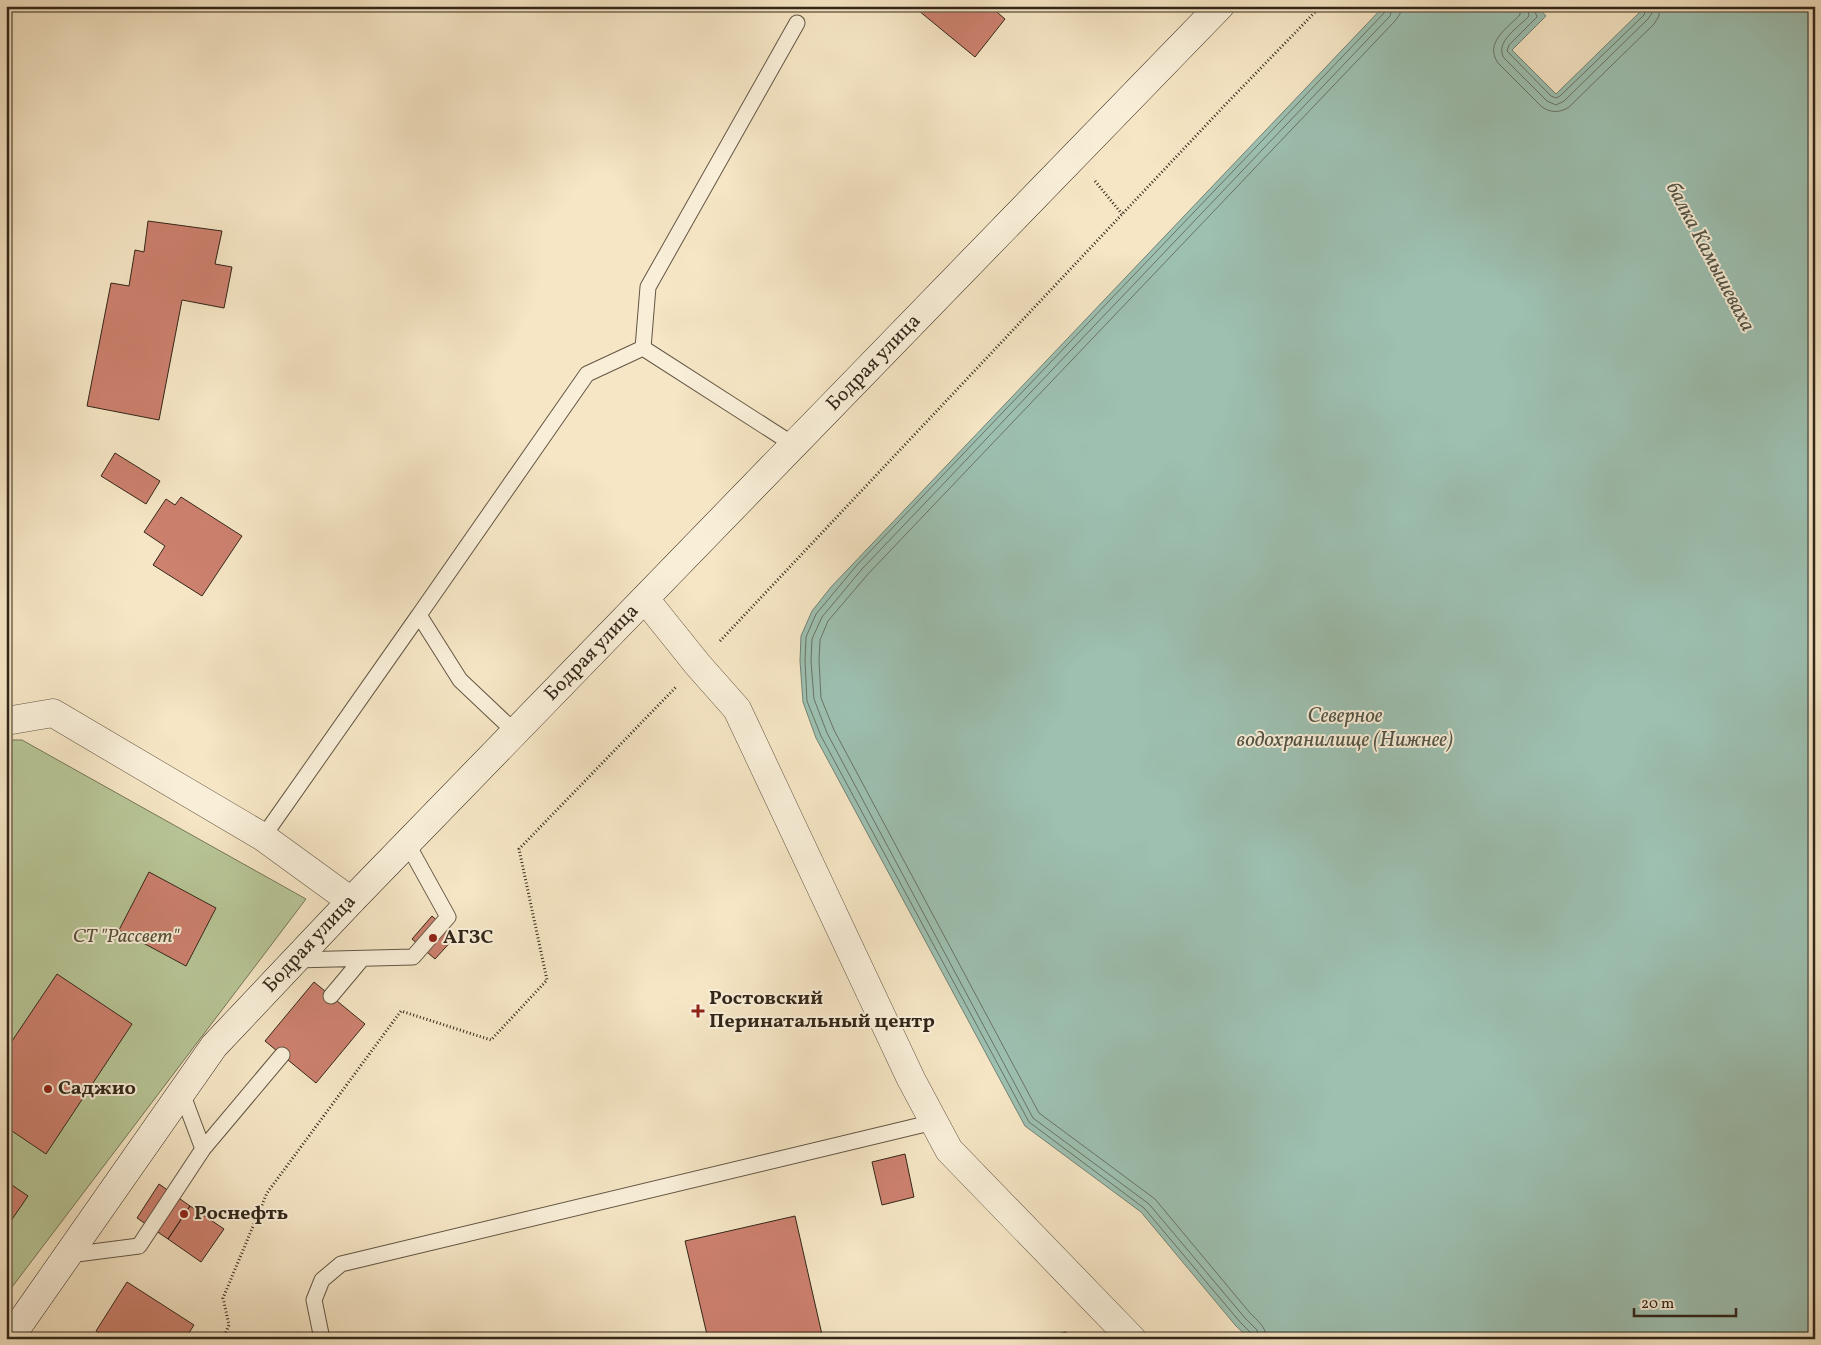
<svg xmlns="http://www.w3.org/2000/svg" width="1821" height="1345" viewBox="0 0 1821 1345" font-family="Vollkorn,serif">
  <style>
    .green { fill: #b8c697; stroke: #757658 }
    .water { fill: #9dc0b1; stroke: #728274 }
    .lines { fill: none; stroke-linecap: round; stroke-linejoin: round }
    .shore { stroke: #687365; stroke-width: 1 }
    .building { fill: #cd816f; stroke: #322619 }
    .service-casing { stroke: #635644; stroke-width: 17 }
    .minor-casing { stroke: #635644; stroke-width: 29 }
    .secondary-casing { stroke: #322619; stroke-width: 29 }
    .path { stroke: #322619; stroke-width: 3; stroke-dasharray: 1 2.5; stroke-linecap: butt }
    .service { stroke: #f9efd9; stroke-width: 15 }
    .minor { stroke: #f9efd9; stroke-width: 28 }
    .secondary { stroke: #f9efd9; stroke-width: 28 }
    .poi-dot { fill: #8f2418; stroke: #f9efd9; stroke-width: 2 }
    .labels { text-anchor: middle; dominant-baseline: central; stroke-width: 4; stroke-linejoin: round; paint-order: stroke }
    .street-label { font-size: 20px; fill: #322619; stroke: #f9efd9 }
    .park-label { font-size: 20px; font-style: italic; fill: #544e38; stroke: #f9efd9 }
    .poi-label { font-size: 20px; font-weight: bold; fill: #322619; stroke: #f9efd9; text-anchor: start }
    .water-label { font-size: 21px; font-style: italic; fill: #525447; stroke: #f9efd9 }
  </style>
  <rect width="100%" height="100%" fill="#f6e6c5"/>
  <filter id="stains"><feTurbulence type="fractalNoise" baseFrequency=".004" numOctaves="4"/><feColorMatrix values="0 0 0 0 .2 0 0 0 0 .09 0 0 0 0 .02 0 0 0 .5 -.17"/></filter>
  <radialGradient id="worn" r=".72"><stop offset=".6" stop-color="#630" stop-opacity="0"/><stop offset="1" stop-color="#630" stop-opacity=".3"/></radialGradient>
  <path class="green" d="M6 740H22L306 899 6 1295Z"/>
  <path class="water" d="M1384 6H1537L1546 16 1512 50 1556 94 1641 11 1637 6H1815V1339H1250L1236 1326 1141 1212 1025 1126 816 738 803 702 800 661 801 636 812 611 831 587Z"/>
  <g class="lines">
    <path class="shore" d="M1520 6V15C1507 28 1484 43 1498 63L1542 107C1551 113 1560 113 1569 107L1654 24 1659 16V6
      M1527 6 1529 16C1519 27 1494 42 1504 58L1547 101 1556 105 1564 101 1648 19 1652 13 1651 6
      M1533 6 1537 17 1509 45 1507 51 1551 96 1556 98 1560 96 1644 15 1646 10 1644 6
      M1253 1339 1252 1334 1240 1322 1144 1208 1029 1122 821 736 807 701 805 661 806 637 816 614 857 565 1385 12 1387 6
      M1259 1339 1257 1330 1245 1318 1149 1204 1033 1118 827 733 814 699 811 661 812 639 822 617 862 569 1390 16 1393 6
      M1267 1339C1266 1327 1258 1321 1250 1313L1155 1199 1039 1113 834 730 821 698 819 661 820 640 828 621 868 574 1395 21 1400 14 1401 6"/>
  </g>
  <path class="building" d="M913 6H990L1005 19 975 57Z
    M148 221 222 231 215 264 232 267 224 308 182 300 159 420 87 406 111 283 129 286 135 250 144 252Z
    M115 453 160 481 146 504 101 476Z
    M181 497 242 536 202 596 153 565 165 546 144 532 166 499 175 505Z
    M149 872 216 908 186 966 119 930Z
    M432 916 455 937 435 959 412 939Z
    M57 974 132 1024 46 1154 6 1127V1050Z
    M314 982 365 1024 316 1083 265 1041Z
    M905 1154 914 1197 882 1205 872 1162Z
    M6 1181 28 1196 6 1228Z
    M159 1184 190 1206 168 1239 137 1218Z
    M190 1206 224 1229 201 1262 168 1239Z
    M795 1216 823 1339H708L685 1241Z
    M127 1282 194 1325 185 1339H108L96 1331Z
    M1066 1332 1068 1339H1035Z"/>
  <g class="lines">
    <g class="service-casing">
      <path id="service" d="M643 348 648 287 797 23
        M515 732 460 680 419 615 587 374 643 348 794 445
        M263 837 419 615
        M295 960 413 957 448 917 407 843
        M331 996 362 959
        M203 1149 282 1055
        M69 1255 139 1246 203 1149 182 1093
        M322 1339 314 1300 322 1280 341 1264 934 1122"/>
    </g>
    <g class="minor-casing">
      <path id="minor" d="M645 599 698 665 737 709 911 1079 949 1150 1132 1339
        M6 721 53 713 263 837 351 901"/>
    </g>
    <g class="secondary-casing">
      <path id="secondary" d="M9 1339 214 1046 351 901 1220 6"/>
    </g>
    <path class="path" d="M1549 6 1552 10
      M1095 181 1122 214
      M720 641 1225 105 1321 6
      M223 1339 229 1325 223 1298 267 1193 401 1011 491 1040 547 980 519 849 676 687"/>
    <use href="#service" class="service"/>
    <use href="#minor" class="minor"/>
    <use href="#secondary" class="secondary"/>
  </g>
  <g class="poi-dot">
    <circle cx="433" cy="938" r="5"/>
    <path d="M695.5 1003.5h5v5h5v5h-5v5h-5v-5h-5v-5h5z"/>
    <circle cx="48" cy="1089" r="5"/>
    <circle cx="184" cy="1214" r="5"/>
  </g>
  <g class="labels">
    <g class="street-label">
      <text transform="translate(874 363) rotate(-46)">Бодрая улица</text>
      <text transform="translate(592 653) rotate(-46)">Бодрая улица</text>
      <text transform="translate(310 944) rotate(-47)">Бодрая улица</text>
    </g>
    <g class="park-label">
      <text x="126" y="937">СТ "Рассвет"</text>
    </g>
    <g class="poi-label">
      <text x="443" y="938">АГЗС</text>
      <text x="709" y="999">Ростовский<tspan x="709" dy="23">Перинатальный центр</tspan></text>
      <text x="58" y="1089">Саджио</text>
      <text x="194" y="1214">Роснефть</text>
    </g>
    <g class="water-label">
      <text transform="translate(1710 257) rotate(62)">балка Камышеваха</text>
      <text x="1345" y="716">Северное<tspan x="1345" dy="24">водохранилище (Нижнее)</tspan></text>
    </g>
  </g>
  <rect width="1821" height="1345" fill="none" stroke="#f6e6c5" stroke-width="25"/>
  <rect x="8" y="8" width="1806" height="1330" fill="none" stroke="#322619" stroke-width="2.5"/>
  <rect x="12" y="12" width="1796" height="1320" fill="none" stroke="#322619"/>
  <path d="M1634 1308v8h102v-8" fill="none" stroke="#322619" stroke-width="2.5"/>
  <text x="1641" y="1308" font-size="15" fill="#322619" stroke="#f9efd9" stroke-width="4" paint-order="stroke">20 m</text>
  <rect width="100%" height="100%" filter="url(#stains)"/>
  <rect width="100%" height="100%" fill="url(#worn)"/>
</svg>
